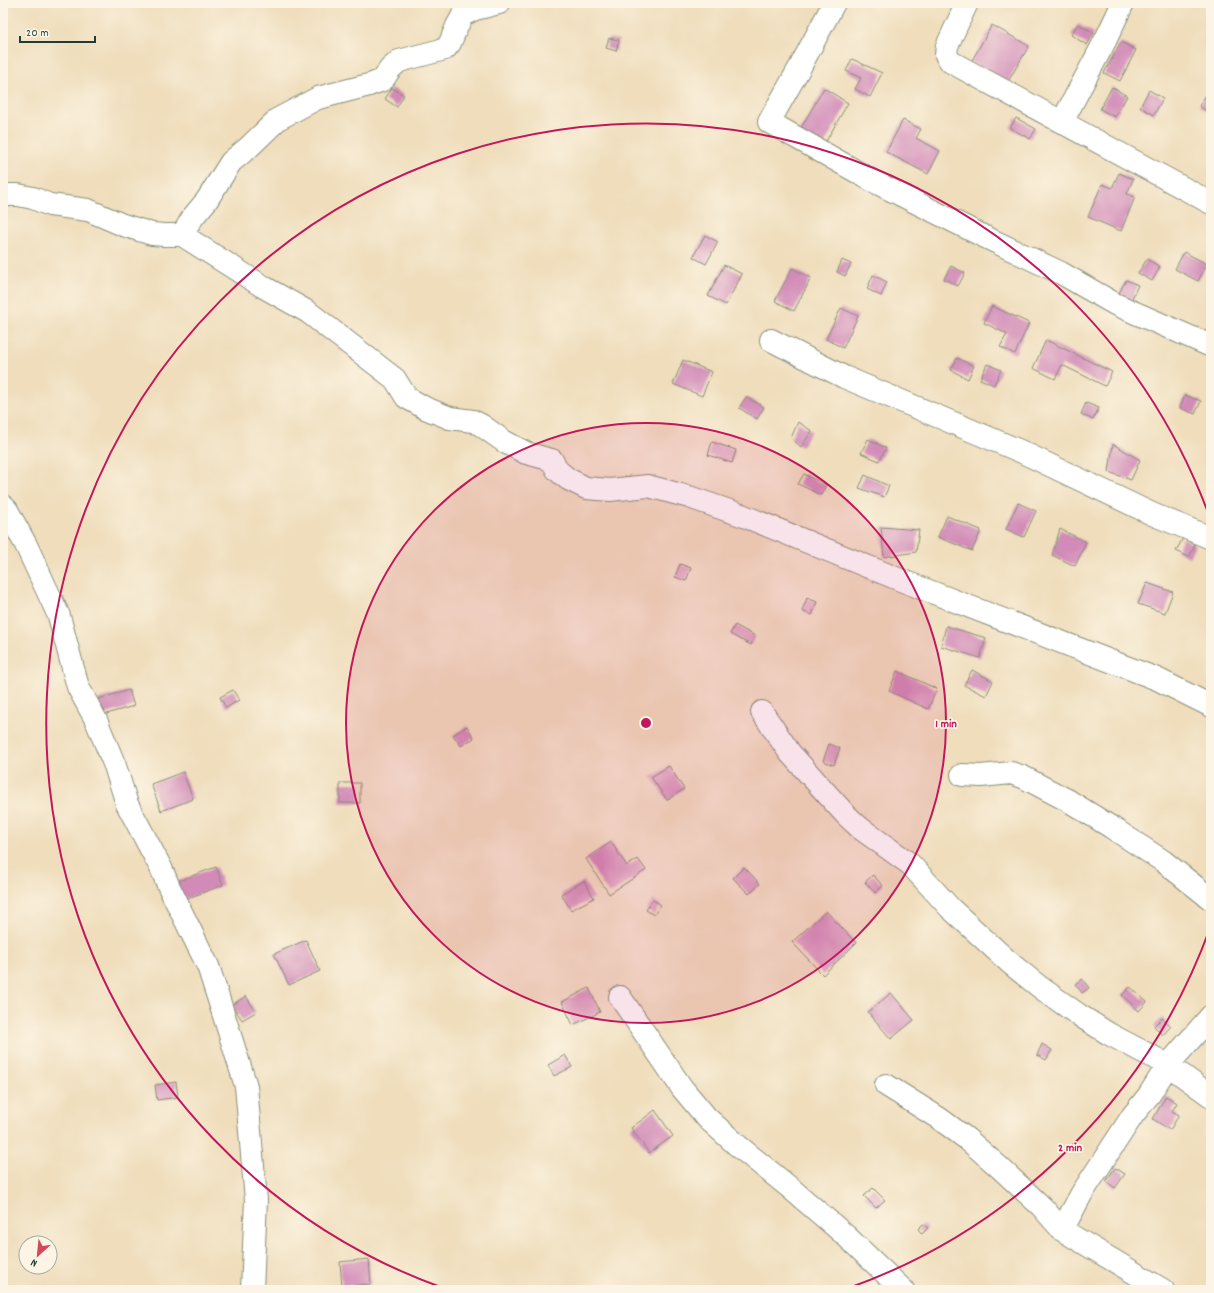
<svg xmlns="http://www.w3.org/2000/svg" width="1214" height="1293" viewBox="0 0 1214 1293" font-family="Dekko,sans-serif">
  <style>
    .building { fill: #d28bb8 }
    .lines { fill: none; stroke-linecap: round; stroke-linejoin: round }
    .minor-casing { stroke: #878d78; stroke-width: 24 }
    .minor { stroke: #fff; stroke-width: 22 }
    .ring { fill: none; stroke: #c2185b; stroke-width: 2 }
    .centre { fill: #c2185b; stroke: #fcf5e5; stroke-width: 2 }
    .ring-label { font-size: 12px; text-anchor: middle; font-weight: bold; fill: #c2185b; stroke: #fcf5e5; stroke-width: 3.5; stroke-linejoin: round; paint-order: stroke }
  </style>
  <rect width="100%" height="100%" fill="#fcf5e5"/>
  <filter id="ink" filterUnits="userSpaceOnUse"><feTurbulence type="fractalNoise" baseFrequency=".025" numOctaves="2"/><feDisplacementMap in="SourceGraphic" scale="8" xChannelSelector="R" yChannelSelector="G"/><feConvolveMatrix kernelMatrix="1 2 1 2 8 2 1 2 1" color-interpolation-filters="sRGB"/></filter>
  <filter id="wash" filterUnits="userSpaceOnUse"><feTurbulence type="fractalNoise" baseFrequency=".012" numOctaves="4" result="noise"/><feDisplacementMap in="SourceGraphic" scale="16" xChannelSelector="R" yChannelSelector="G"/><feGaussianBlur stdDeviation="0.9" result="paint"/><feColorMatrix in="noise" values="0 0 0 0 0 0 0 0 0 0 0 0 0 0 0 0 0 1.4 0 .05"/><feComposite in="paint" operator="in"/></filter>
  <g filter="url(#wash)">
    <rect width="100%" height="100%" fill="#efddbb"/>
    <g id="blocks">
      <path class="building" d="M1078 24 1094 33 1087 45 1071 35Z
        M992 25 1029 46 1007 83 971 62Z
        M609 38 619 40 616 51 606 48Z
        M1121 42 1136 50 1120 81 1104 73Z
        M852 59 882 73 870 97 855 89 861 78 846 71Z
        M1112 87 1127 96 1115 117 1100 109Z
        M1211 87V114L1199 106Z
        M392 88 404 95 397 107 385 99Z
        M824 88 848 103 822 148 798 133Z
        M1149 90 1163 98 1154 115 1140 107Z
        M1016 118 1036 129 1030 139 1010 128Z
        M903 120 921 129 916 138 940 151 928 174 886 152Z
        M1119 173 1133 179 1127 194 1135 197 1121 231 1088 217 1102 184 1112 188Z
        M705 235 718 242 706 264 693 257Z
        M1184 252 1207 264 1198 281 1175 269Z
        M1147 259 1160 267 1152 281 1138 273Z
        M842 260 851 264 845 276 837 272Z
        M724 265 742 274 726 305 708 296Z
        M951 266 965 273 958 286 944 279Z
        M792 268 811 278 794 311 775 301Z
        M873 275 887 282 881 296 867 289Z
        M1126 280 1138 285 1131 301 1118 295Z
        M992 306 1029 323 1015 354 1000 347 1007 334 984 323Z
        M841 308 858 316 843 348 826 339Z
        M1046 340 1112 372 1105 386 1062 365 1055 379 1033 368Z
        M957 358 974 366 968 379 951 370Z
        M683 360 712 372 702 396 673 384Z
        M987 364 1001 370 994 385 980 379Z
        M1185 395 1201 401 1195 414 1180 408Z
        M746 397 764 407 757 419 739 408Z
        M1086 403 1099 408 1093 420 1081 414Z
        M798 422 812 431 801 447 791 438Z
        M868 439 886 448 879 461 861 453Z
        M712 442 736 450 732 463 708 455Z
        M1113 444 1140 460 1131 480 1109 472Z
        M804 474 826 485 821 495 798 484Z
        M865 475 889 486 884 497 859 488Z
        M1018 503 1036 511 1024 537 1006 529Z
        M947 516 981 530 972 551 938 537Z
        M881 527 919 530 916 552 884 557Z
        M1060 529 1086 542 1075 566 1052 555Z
        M1183 538 1195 545 1189 557 1176 551Z
        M680 564 691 568 686 581 675 577Z
        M1147 583 1173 592 1165 613 1138 604Z
        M807 598 817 602 812 615 802 611Z
        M735 625 755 636 751 645 730 634Z
        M946 626 986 638 980 658 941 646Z
        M972 670 993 681 986 696 964 685Z
        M897 671 937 689 928 709 889 691Z
        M129 690 134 706 103 715 98 699Z
        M233 690 239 700 226 708 220 697Z
        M467 726 474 738 461 746 453 735Z
        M829 744 840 748 834 765 823 761Z
        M669 766 684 789 667 800 651 777Z
        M183 772 193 799 161 811 151 784Z
        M340 783H360V803H340Z
        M611 842 627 866 638 859 646 870 609 894 586 859Z
        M216 867 223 885 180 901 173 883Z
        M744 867 760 884 749 894 733 878Z
        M873 875 883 886 875 893 865 882Z
        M584 881 594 898 571 910 561 894Z
        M653 900 661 905 654 915 646 910Z
        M826 911 856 943 823 975 792 942Z
        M306 940 320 971 289 985 274 954Z
        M1082 979 1089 988 1082 993 1075 984Z
        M1130 987 1147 1002 1139 1011 1122 995Z
        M589 988 600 1012 573 1025 562 1002Z
        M891 993 914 1020 891 1039 868 1012Z
        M246 996 256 1012 242 1020 232 1005Z
        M1162 1018 1171 1026 1163 1035 1154 1026Z
        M1042 1044 1052 1050 1046 1060 1037 1055Z
        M565 1055 572 1067 554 1076 548 1065Z
        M176 1082 178 1097 157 1100 155 1085Z
        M1166 1096 1177 1103 1172 1111 1179 1115 1170 1130 1153 1119Z
        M655 1110 673 1136 649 1153 631 1128Z
        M1115 1168 1125 1174 1115 1188 1106 1181Z
        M873 1188 885 1200 876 1208 864 1196Z
        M923 1224 928 1228 922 1234 918 1229Z
        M369 1259 371 1284 342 1286 340 1262Z"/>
    </g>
  </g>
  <g filter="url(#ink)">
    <use href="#blocks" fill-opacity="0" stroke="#878d78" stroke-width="1"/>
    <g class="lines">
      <g class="minor-casing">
        <path id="minor" d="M834 3 800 67 769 122 873 181 983 236 1061 273 1115 304 1211 346
          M967 3 947 46 946 55 951 62 1211 203
          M1062 122 1105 41 1123 3
          M3 195H18L33 198 50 205 88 210 123 225 152 234 164 235H182L262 286 308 312 395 379 406 397 425 408 450 418 473 421 481 425 505 442 526 453 552 460 557 470 568 479 586 488 610 490 648 486 689 497 744 516 903 581 1157 679 1211 706
          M182 235 193 217 207 200 231 162 249 147 278 119 318 98 369 85 383 80 390 69 399 61 445 49 450 43 457 26 463 15 475 9 499 3
          M771 340 844 377 1020 451 1152 514 1211 538
          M3 506 7 510 26 545 59 616 78 687 96 720 115 766 127 804 161 868 169 887 208 966 225 1019 246 1086 256 1200 252 1290
          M762 712 790 753 846 815 860 828 910 864 950 908 1010 963 1041 988 1079 1015 1109 1034 1168 1065 1211 1096
          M962 775 981 776 1011 773 1023 777 1069 801 1111 827 1163 861 1211 899
          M620 997 682 1088 707 1118 737 1145 789 1187 845 1235 903 1290
          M886 1085 940 1119 967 1139 999 1167 1042 1207 1062 1230 1163 1290
          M1062 1230 1082 1193 1133 1115 1149 1095 1168 1065 1211 1016"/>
      </g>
      <use href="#minor" class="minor"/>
    </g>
  </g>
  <circle cx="646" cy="723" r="300" fill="#c2185b" fill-opacity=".12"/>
  <g class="ring">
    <circle cx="646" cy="723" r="300"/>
    <path d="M1210 928A600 600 0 0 1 846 1289M446 1289A600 600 0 1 1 1210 518"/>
  </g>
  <circle cx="646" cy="723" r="6" class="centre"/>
  <g class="ring-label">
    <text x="946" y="727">1 min</text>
    <text x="1070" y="1151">2 min</text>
  </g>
  <rect width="1214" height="1293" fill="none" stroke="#fcf5e5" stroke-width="16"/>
  <g transform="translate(38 1255) rotate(207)"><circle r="19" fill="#fcf5e5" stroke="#a4ab9e"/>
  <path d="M0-3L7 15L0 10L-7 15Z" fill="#d1495b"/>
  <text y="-6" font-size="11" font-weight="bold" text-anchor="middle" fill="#1f3d34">N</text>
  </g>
  <path d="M20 36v6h75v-6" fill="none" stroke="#1f3d34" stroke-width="2"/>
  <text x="26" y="36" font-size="12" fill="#1f3d34" stroke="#fcf5e5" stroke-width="3" paint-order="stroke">20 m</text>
</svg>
